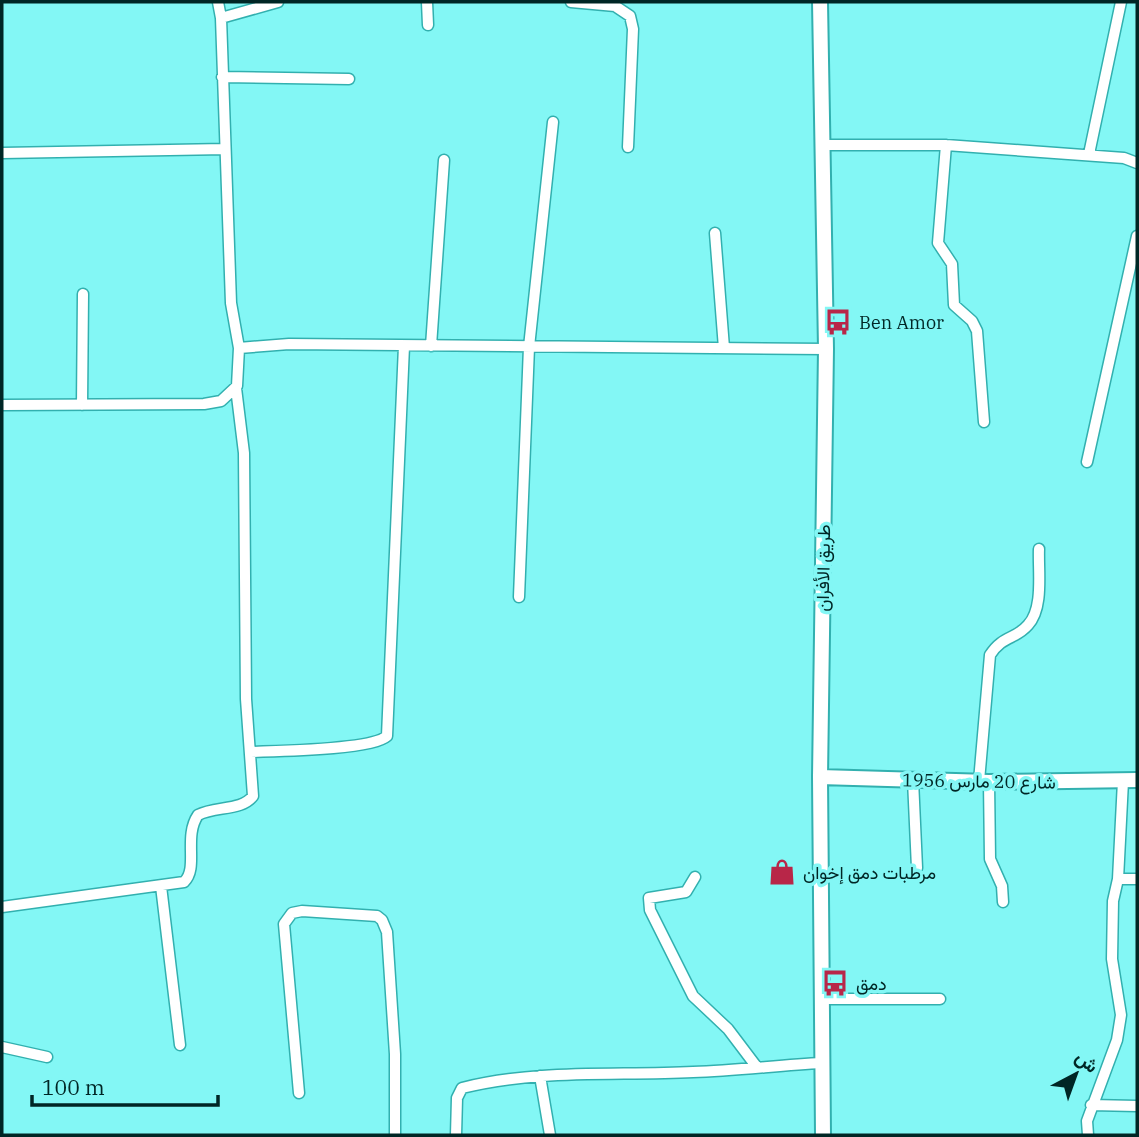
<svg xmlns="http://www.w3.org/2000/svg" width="1139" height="1137" viewBox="0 0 1139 1137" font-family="'IBM Plex Serif',Vazirmatn,serif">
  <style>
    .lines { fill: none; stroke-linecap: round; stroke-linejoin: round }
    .street-casing { stroke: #32b0af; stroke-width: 13 }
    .secondary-casing { stroke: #32b0af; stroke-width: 18 }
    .street { stroke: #fff; stroke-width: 10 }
    .secondary { stroke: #fff; stroke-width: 14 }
    .labels { text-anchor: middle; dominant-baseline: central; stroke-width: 7; stroke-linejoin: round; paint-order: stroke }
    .poi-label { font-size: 18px; fill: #002625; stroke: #83f7f5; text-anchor: start }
    .street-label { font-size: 18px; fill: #002625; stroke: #83f7f5 }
  </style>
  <rect width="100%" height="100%" fill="#83f7f5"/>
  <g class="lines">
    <g class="street-casing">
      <path id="street" d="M218 2 221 18
        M427 2 428 25
        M571 2 615 6 630 16 633 29 628 147
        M222 77 349 79
        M823 145H946L1124 158 1137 163
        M946 145 938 243 952 264 954 305 972 321 977 331 984 422
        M2 153 225 149
        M1089 154 1121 2
        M715 233 724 348
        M431 346 444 160
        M239 348 231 303 221 18 278 2
        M2 405 204 404 221 401 237 386 239 348 289 344 826 349
        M82 405 83 294
        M1087 462 1137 236
        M519 597 529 347 553 122
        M251 752C276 751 372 750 387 736L404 346
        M913 780 917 868
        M979 781 990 655C1003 635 1015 640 1028 625 1044 608 1038 571 1039 549
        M989 782 990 859 1002 886 1003 902
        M695 877 686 892 649 898 650 910 693 996 728 1029 756 1066
        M1118 879H1137
        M161 886 180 1045
        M2 907 184 882C199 868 183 837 198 815 215 806 242 811 253 796L246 699 244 453 236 388
        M822 999H940
        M2 1047 47 1057
        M540 1076 550 1135
        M299 1093 284 924 292 913 302 911 377 916 382 920 387 932 395 1054V1135
        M1091 1105 1137 1106
        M456 1135 457 1098 462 1088C537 1069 616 1076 693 1072 736 1071 779 1065 822 1063
        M1088 1135 1087 1121 1117 1040 1121 1015 1112 959 1113 901 1118 879 1123 781"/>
    </g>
    <g class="secondary-casing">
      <path id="secondary" d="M820 2 826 349 820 777 823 1135
        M820 777 989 782 1137 780"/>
    </g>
    <use href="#street" class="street"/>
    <use href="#secondary" class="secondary"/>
  </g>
  <defs>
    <g id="bus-bare" transform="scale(2.1)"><path d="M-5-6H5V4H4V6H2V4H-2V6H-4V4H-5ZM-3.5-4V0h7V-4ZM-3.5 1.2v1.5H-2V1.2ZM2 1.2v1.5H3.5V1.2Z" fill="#b82648" stroke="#83f7f5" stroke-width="2.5" paint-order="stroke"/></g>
    <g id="shop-bare" transform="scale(2.1)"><path d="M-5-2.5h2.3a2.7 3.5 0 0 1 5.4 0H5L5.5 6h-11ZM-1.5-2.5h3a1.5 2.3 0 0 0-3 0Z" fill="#b82648" stroke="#83f7f5" stroke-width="2.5" paint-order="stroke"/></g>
  </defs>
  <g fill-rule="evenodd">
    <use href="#bus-bare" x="838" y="322"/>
    <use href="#shop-bare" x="782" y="872"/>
    <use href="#bus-bare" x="835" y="983"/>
  </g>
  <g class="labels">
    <g class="poi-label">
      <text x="859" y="322">Ben Amor</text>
      <text x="803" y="872">مرطبات دمق إخوان</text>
      <text x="856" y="983">دمق</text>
    </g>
    <g class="street-label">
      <text transform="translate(823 568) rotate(-89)">طريق الأفران</text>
      <text transform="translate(979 781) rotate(1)">شارع 20 مارس 1956</text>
    </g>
  </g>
  <rect width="1139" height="1137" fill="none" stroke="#002625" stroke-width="7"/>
  <g transform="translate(1076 1074) rotate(41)" stroke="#83f7f5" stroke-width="5" paint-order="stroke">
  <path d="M0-5L12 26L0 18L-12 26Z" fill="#002625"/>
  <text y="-10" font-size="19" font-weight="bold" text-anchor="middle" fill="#002625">ش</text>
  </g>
  <path d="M32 1095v10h186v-10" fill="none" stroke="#002625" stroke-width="3.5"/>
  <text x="42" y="1095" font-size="21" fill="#002625" stroke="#83f7f5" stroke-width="5" paint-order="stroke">100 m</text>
</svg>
